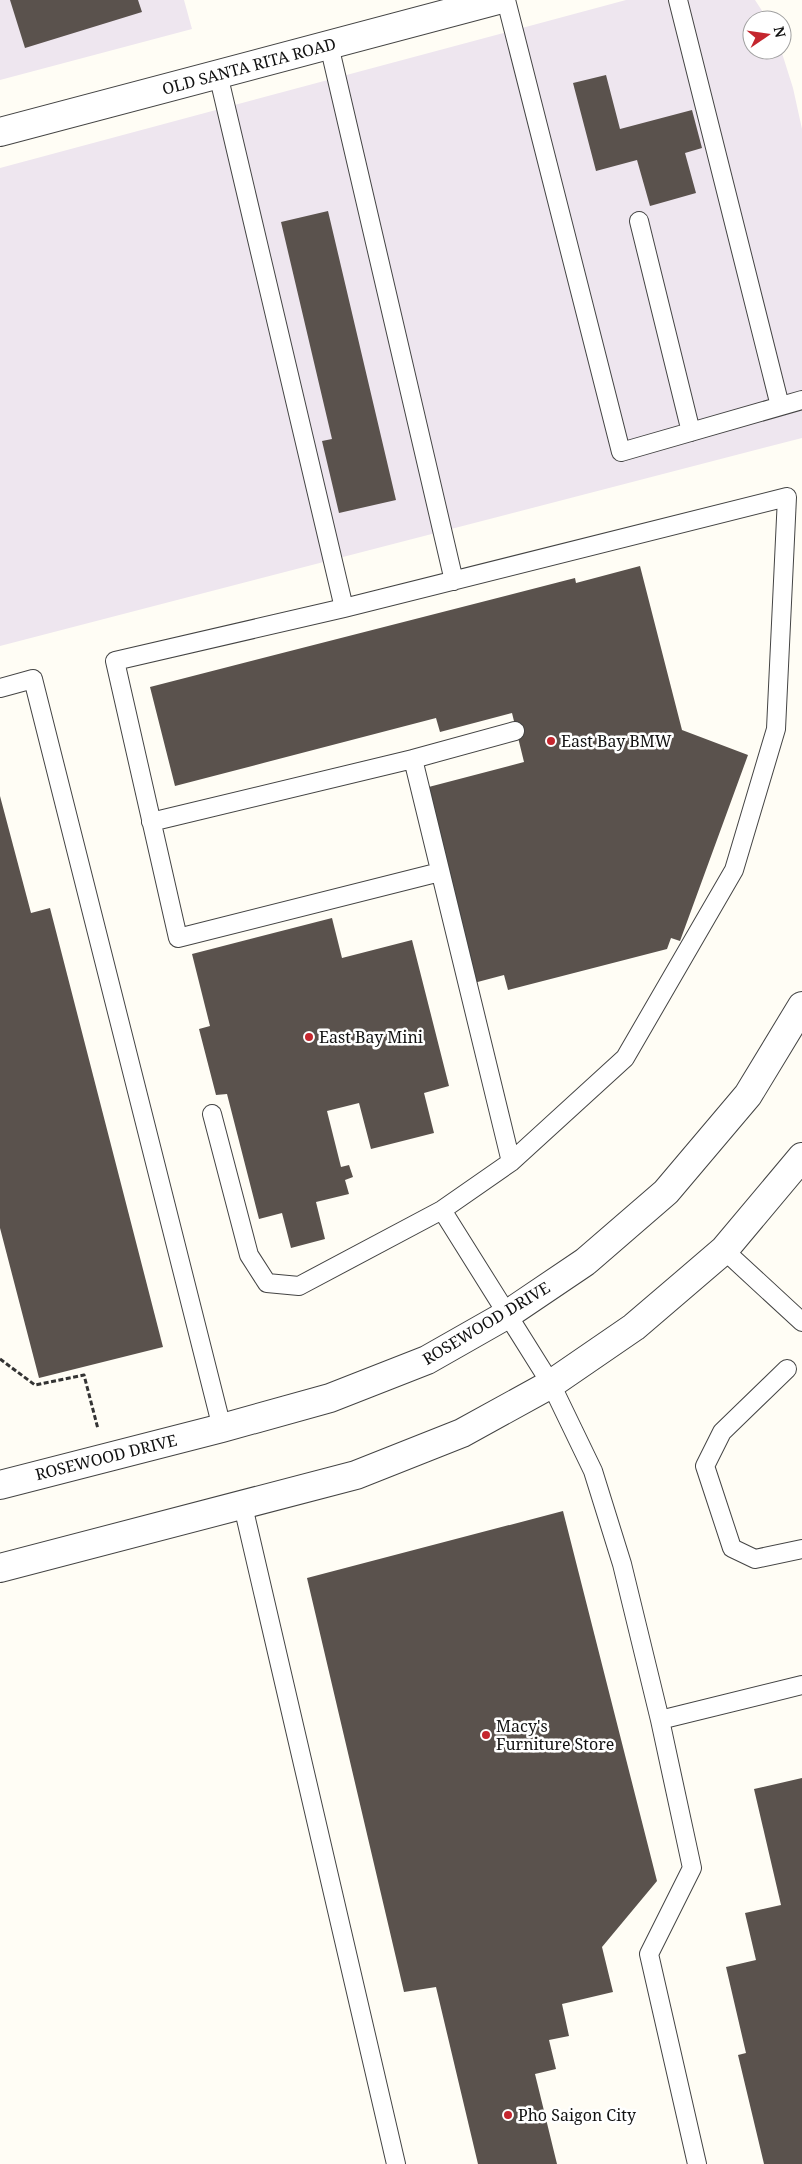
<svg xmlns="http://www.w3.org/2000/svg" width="802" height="2164" viewBox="0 0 802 2164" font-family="'Noto Serif',serif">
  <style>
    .industrial { fill: #eee6ef }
    .building { fill: #5a524d }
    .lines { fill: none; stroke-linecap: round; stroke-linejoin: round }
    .lane-casing { stroke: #444; stroke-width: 20 }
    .street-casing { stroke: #444; stroke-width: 30 }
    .path { stroke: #333; stroke-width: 3; stroke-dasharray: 5 2.5; stroke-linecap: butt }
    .lane { stroke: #fff; stroke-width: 18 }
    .street { stroke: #fff; stroke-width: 28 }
    .poi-dot { fill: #c4262e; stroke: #fff; stroke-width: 2 }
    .labels { text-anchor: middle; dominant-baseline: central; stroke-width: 5; stroke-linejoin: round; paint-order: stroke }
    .street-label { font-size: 16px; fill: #111; stroke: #fff }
    .poi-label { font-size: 16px; fill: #111; stroke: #fff; text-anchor: start }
  </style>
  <rect width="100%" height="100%" fill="#fffdf5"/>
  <path class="industrial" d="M0 0H184L192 29 0 80Z
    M626 0H755L768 20H752V50H781L793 88 802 129V438L0 646V168Z"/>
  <path class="building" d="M10 0H138L142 12 25 48Z
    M606 75 620 129 692 110 702 148 685 153 696 193 650 206 637 160 596 171 573 83Z
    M328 211 396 500 339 513 322 441 332 439 281 222Z
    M640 566 682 730 748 755 680 941 671 938 667 949 508 990 504 975 470 984 421 789 524 762 512 713 440 732 436 718 175 786 150 687 575 578 576 583Z
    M0 796 31 913 50 908 163 1347 39 1378 0 1228Z
    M332 918 342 958 412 940 449 1086 424 1093 434 1133 371 1149 359 1103 327 1111 341 1167 349 1165 353 1177 345 1180 349 1194 316 1202 325 1239 291 1248 282 1213 259 1219 227 1094 216 1095 199 1029 210 1026 192 954Z
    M563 1511 657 1881 602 1947 613 1992 562 2004 569 2036 549 2040 556 2069 535 2074 557 2164H478L436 1987 404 1992 307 1578Z
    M802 1778V2164H764L738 2055 746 2053 726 1967 756 1960 745 1913 781 1905 754 1789Z"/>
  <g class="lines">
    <g class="lane-casing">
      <path id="lane" d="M506 0 621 452 802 400
        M678 0 780 406
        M329 45 454 581
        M218 74 344 608
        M639 221 691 432
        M0 688 33 679 222 1428
        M151 822 413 759
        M212 1114 249 1255 267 1283 299 1286 442 1210 511 1162 625 1058 734 870 776 729 787 497 344 608 115 661 178 938 440 872
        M511 1162 413 759 515 731
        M442 1210 551 1384 593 1471 622 1564 660 1720 692 1868 649 1954 697 2164
        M724 1250 802 1322
        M787 1369 722 1432 705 1466 732 1548 755 1559 802 1549
        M243 1506 396 2164
        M660 1720 802 1685"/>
    </g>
    <g class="street-casing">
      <path id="street" d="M0 132 498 0
        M0 1485 222 1428 330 1398 427 1360 508 1314 585 1262 666 1192 748 1095 802 1006
        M0 1568 356 1475 462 1433 551 1384 634 1327 724 1250 802 1157"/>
    </g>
    <path class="path" d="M0 1359 35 1385 84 1375 98 1429"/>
    <use href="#lane" class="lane"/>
    <use href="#street" class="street"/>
  </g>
  <g class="poi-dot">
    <circle cx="551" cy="741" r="5"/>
    <circle cx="309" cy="1037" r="5"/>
    <circle cx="486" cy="1735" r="5"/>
    <circle cx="508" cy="2115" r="5"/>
  </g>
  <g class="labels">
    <g class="street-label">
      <text transform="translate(249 66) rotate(-15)">OLD SANTA RITA ROAD</text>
      <text transform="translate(486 1323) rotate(-31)">ROSEWOOD DRIVE</text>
      <text transform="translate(106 1457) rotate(-14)">ROSEWOOD DRIVE</text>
    </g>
    <g class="poi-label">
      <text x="561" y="741">East Bay BMW</text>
      <text x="319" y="1037">East Bay Mini</text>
      <text x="496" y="1726">Macy's<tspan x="496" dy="18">Furniture Store</tspan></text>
      <text x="518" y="2115">Pho Saigon City</text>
    </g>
  </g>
  <g transform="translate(767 35) rotate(77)"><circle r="24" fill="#ffffff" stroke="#a0a0a0"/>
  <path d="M0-4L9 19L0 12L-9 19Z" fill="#c4262e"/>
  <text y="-8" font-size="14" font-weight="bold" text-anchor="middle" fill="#111111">N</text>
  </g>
</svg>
